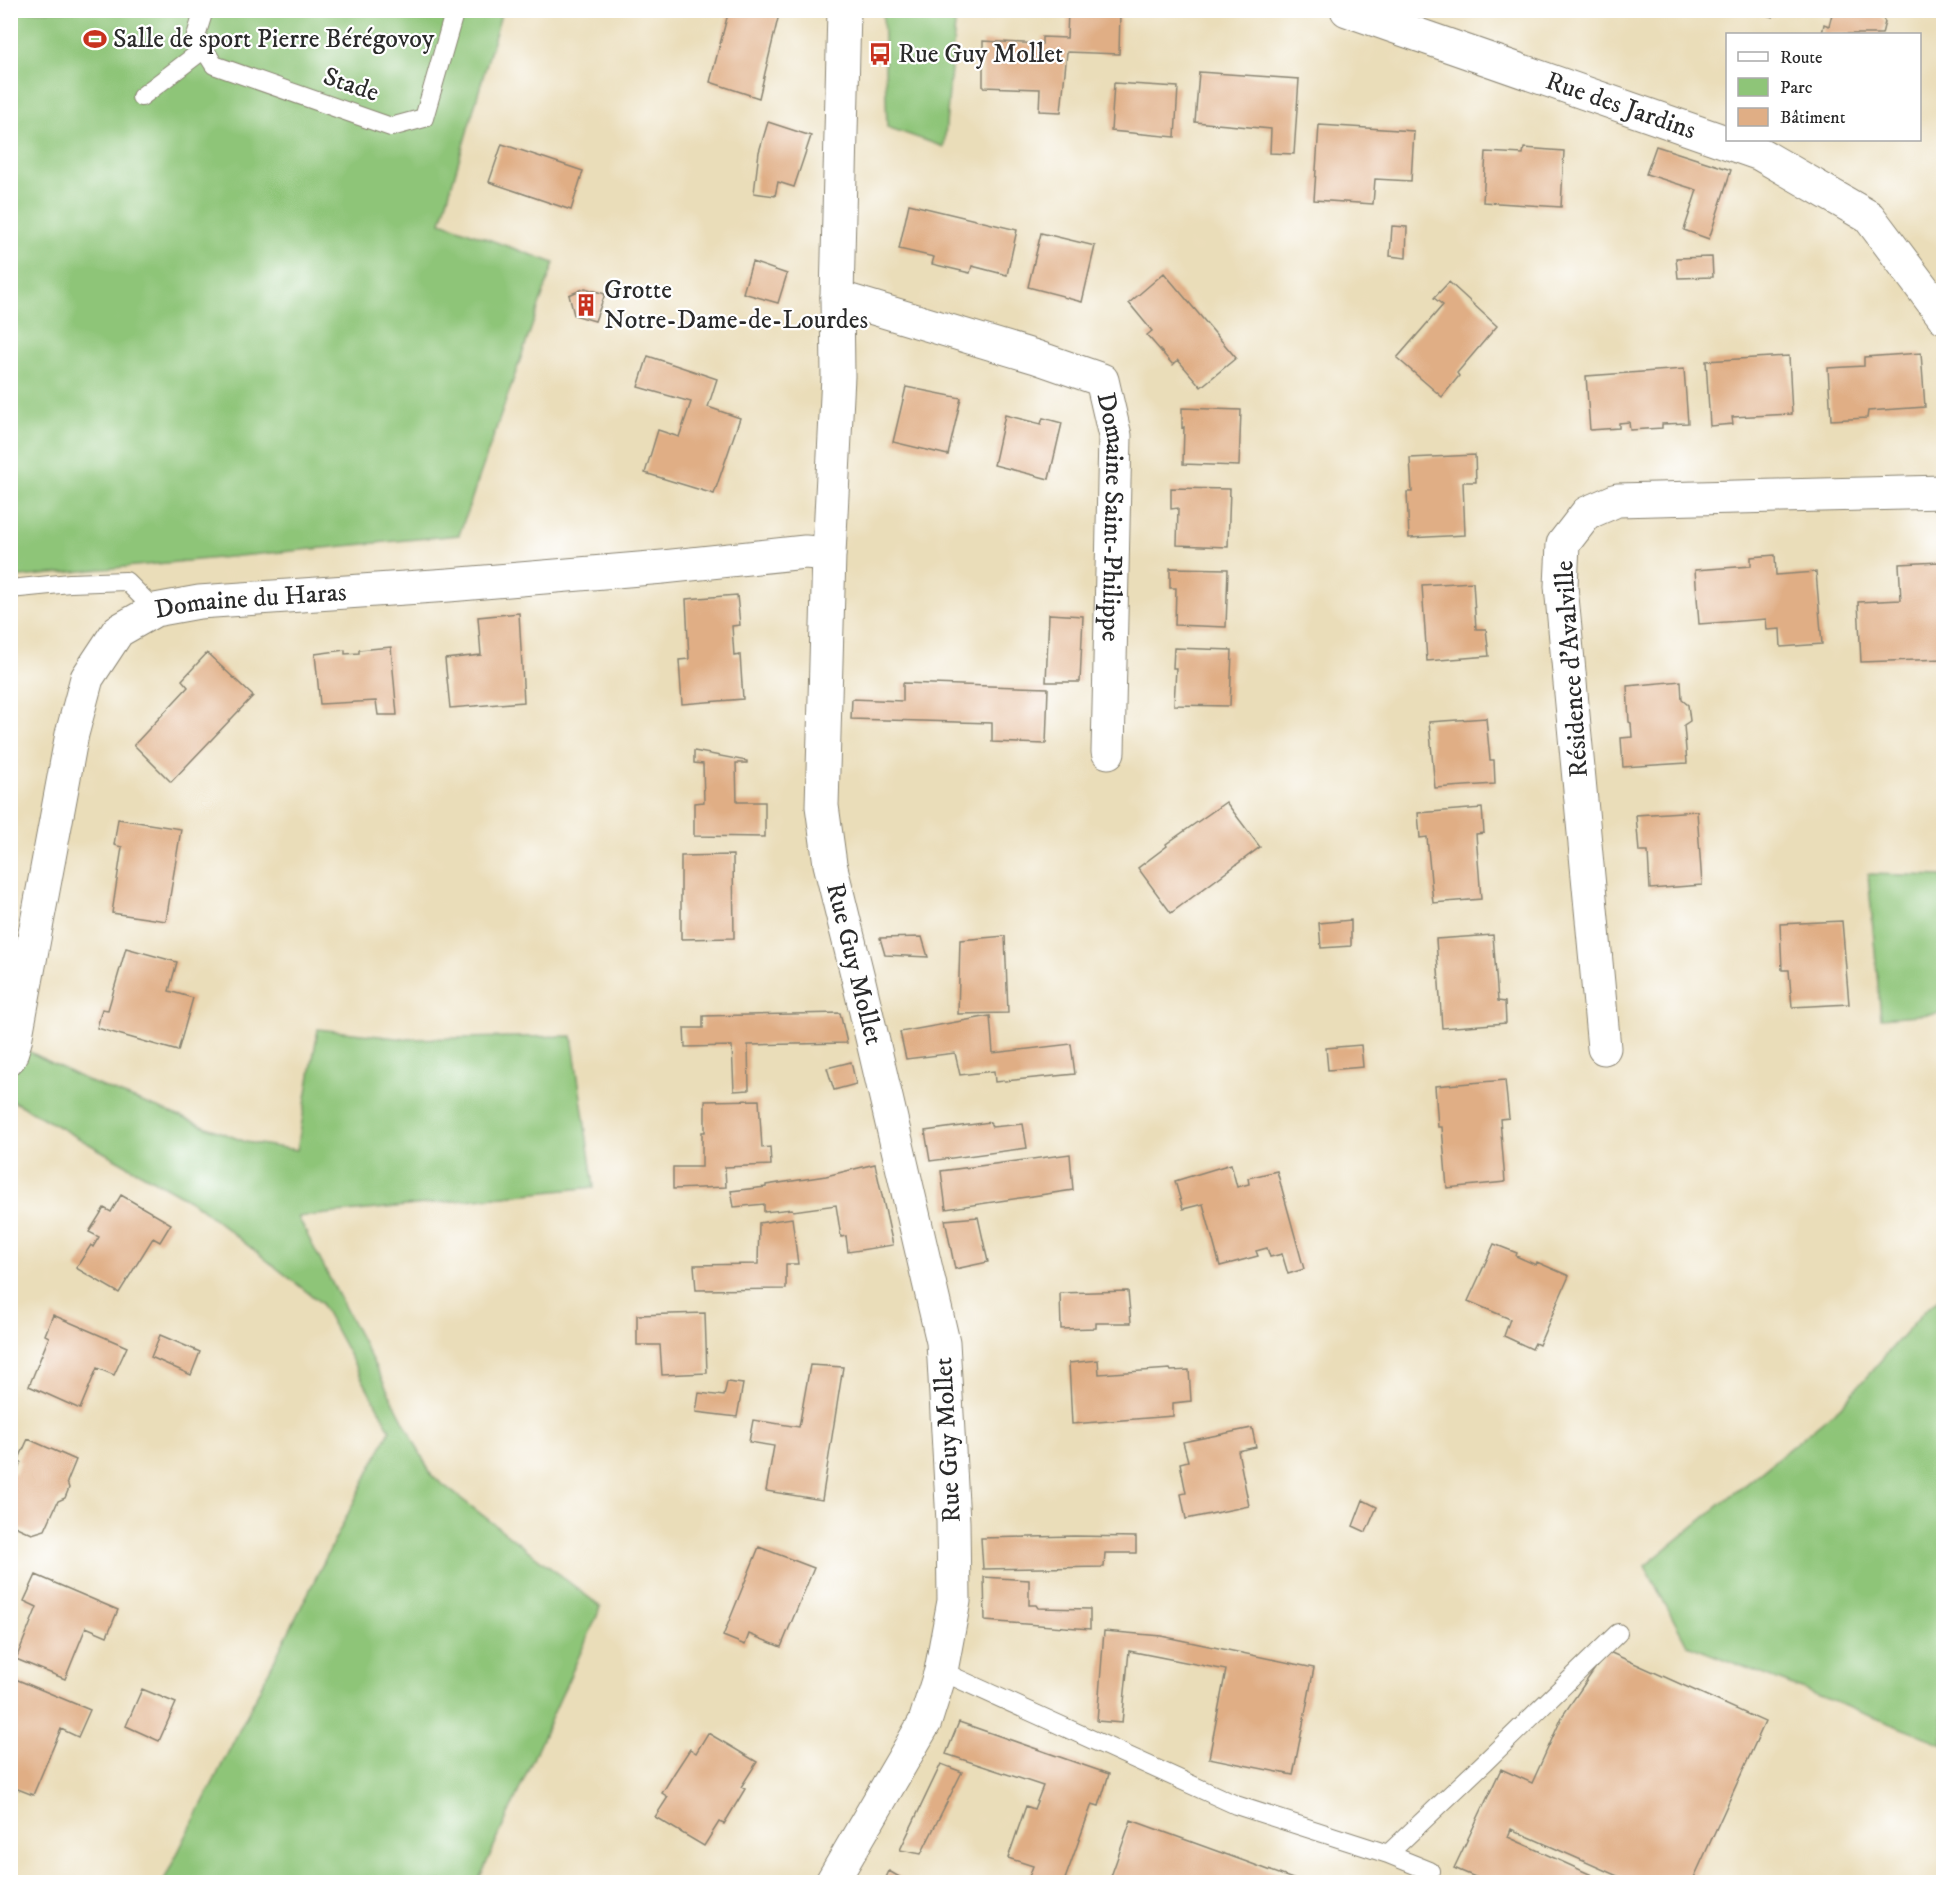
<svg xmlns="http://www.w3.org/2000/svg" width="1954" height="1893" viewBox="0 0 1954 1893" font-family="'IM FELL DW Pica',serif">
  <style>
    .green { fill: #8ec578; stroke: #5c7852; stroke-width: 1.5 }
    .building { fill: #e0ae85 }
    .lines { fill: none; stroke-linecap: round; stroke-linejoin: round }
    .lane-casing { stroke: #8a8472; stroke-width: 20 }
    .street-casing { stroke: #8a8472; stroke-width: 35 }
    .secondary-casing { stroke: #8a8472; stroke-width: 35 }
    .lane { stroke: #fff; stroke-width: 18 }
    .street { stroke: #fff; stroke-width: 33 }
    .secondary { stroke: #fff; stroke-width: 33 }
    .labels { text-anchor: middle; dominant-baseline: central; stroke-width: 4.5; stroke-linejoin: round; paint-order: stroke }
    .poi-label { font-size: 26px; fill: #2b2b2b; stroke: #fff; text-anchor: start }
    .street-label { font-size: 26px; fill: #2b2b2b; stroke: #fff }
  </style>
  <rect width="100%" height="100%" fill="#fff"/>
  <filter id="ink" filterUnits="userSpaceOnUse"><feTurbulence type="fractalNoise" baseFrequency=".0167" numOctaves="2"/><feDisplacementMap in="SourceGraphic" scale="12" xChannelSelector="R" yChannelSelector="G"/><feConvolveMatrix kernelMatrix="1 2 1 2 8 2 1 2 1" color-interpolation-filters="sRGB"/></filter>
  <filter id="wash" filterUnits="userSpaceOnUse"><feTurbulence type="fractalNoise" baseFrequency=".008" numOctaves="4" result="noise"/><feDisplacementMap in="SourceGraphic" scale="24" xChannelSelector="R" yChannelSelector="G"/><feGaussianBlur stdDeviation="1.35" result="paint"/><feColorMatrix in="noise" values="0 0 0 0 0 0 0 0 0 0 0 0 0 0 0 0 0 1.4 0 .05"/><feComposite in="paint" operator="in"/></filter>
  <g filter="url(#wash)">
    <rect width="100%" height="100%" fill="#eaddb9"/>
    <path class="green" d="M10 11H502L441 222 554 263 459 535 11 578Z
      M952 11 956 13 944 147 887 127 883 11Z
      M1868 874 1943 876V1013L1881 1018Z
      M318 1029 405 1039 572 1036 594 1187 298 1217 432 1476 601 1607 478 1882H163L390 1430 321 1303 194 1203 11 1100 10 1042 90 1082 246 1142 297 1150Z
      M1943 1296V1744L1687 1645 1645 1566 1840 1407 1925 1310Z"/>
    <g id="blocks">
      <path class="building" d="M729 10H780L759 98 710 82Z
        M1068 10 1120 12 1119 54 1067 52 1061 112 1039 111 1040 89 983 87V41L1042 44V37L1067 38Z
        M1749 10H1774L1773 17Z
        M1833 10H1865L1880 14 1885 22 1882 34H1822L1824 24 1829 26Z
        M1199 72 1299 79 1294 154 1270 153 1271 129 1195 122Z
        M1114 83 1178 87 1175 137 1111 131Z
        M768 122 811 136 794 187 778 182 775 196 754 193 759 152Z
        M1319 125 1414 131 1411 181 1375 179 1373 204 1314 200Z
        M502 144 583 171 571 210 489 182Z
        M1656 146 1731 170 1709 239 1684 230 1697 190 1646 174Z
        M1524 148 1564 151 1561 207 1483 202 1486 152 1523 154Z
        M909 204 1017 230 1007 275 972 266 970 273 932 264 934 257 899 249Z
        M1392 226 1407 227 1406 258 1390 256Z
        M1041 233 1095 246 1082 302 1063 297V296L1028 287Z
        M1712 257 1713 277 1678 278 1676 258Z
        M752 262 787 274 778 303 743 293Z
        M1164 273 1236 358 1201 387 1178 360 1173 365 1147 335 1152 331 1129 303Z
        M1449 282 1497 326 1457 373 1459 376 1442 397 1397 358 1443 305 1434 298Z
        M585 288 605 294 595 321 574 315 569 295Z
        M1921 353 1925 407 1868 411 1867 418 1831 420 1828 368 1864 366V357Z
        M648 356 717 379 708 407 740 418 714 494 645 473 658 430 679 437 691 402 638 387Z
        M1789 356 1792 414 1732 417 1733 424 1710 426 1706 361Z
        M1684 369 1688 423 1662 424V428L1630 430 1629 422 1619 423V428L1590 430 1586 376Z
        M906 387 961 398 948 455 893 442Z
        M1182 408 1241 410 1239 466 1183 464 1184 427 1182 428Z
        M1005 415 1041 424 1043 418 1062 423 1049 479 994 465Z
        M1475 455 1476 482H1463L1465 535 1409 538 1407 492H1412L1410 458Z
        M1171 488 1230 489 1228 547 1177 545 1178 508 1171 509Z
        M1775 555 1776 575 1816 572 1822 644 1781 647 1780 629 1767 630 1766 619 1699 624 1695 570 1751 566V557Z
        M1940 562 1944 659 1861 662 1858 602 1901 600 1899 564Z
        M1170 568 1228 569 1226 627 1175 625 1176 588H1170Z
        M1473 582 1476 629H1486L1489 656 1427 661 1422 585Z
        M737 595 740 625 732 626 734 656 740 655 743 699 682 704 679 660 689 659 686 599Z
        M519 613 524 702 450 708 445 659 481 655 478 617Z
        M1049 614 1083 616 1080 682H1046Z
        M391 647 397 715H378L376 701 320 704 315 654 345 650V654L359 653V650Z
        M1174 648 1232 650 1230 706 1174 705 1176 668H1173Z
        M207 653 253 696 171 782 134 745 188 687 182 680Z
        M1681 681 1682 700 1688 705 1690 721 1684 725 1687 763 1623 767 1621 738 1632 737 1631 723 1629 722 1627 686Z
        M903 683 1048 688 1046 744 992 742V723L851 719 852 699 903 701Z
        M1486 718 1490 760H1494L1495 784 1435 788 1429 722Z
        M694 751 747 761V763H736L737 802H765V837L694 836V803L704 802 703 764 694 763Z
        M1226 802 1260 847 1171 913 1138 868 1167 846 1166 844Z
        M1482 808 1484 833 1476 834 1481 899 1433 903 1427 837 1420 838 1418 813Z
        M1697 811 1702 885 1650 889 1648 852H1639L1636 815Z
        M118 819 181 829 166 921 112 913 122 847 114 845Z
        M733 855 734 938 681 939V856Z
        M1351 920V946L1321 948 1319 923Z
        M1842 921 1849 1004 1792 1007 1789 970H1782L1780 924Z
        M1493 935 1498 1001 1505 1002 1506 1023 1442 1028 1436 939Z
        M1005 936 1008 1013 958 1014 960 940Z
        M922 937 928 957 885 955 880 938Z
        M126 948 177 962 169 991 193 998 178 1051 97 1028 102 1009 108 1010Z
        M840 1013 847 1043 748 1045 749 1090 734 1091 732 1046 685 1047 684 1028H703V1016Z
        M990 1016 993 1053 1071 1044 1075 1074 995 1082 994 1071 960 1075 955 1053 906 1059 900 1032Z
        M1361 1045 1363 1067 1328 1070 1326 1048Z
        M851 1062 856 1084 834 1090 827 1068Z
        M1505 1080 1509 1118 1500 1119 1505 1182 1447 1188 1442 1127H1438L1435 1086Z
        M759 1100 762 1148 770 1147 771 1165 725 1167 726 1187 673 1189V1167H702V1132H705V1101Z
        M990 1122 992 1127 1023 1124 1027 1148 930 1161 925 1131Z
        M1070 1154 1073 1190 946 1209 941 1171Z
        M875 1164 893 1245 848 1252 846 1236 841 1237 836 1205 793 1211 792 1209 764 1212V1204L734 1207 731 1191 766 1187V1185L826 1176Z
        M1231 1164 1237 1187 1249 1184 1248 1178 1277 1171 1304 1269 1288 1274 1282 1254 1270 1257 1267 1248 1256 1251 1258 1256 1220 1266 1203 1204 1183 1209 1175 1181Z
        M121 1195 171 1224 160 1242 153 1238 119 1293 76 1268 91 1245 93 1247 99 1237 89 1232 104 1208 111 1212Z
        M978 1217 988 1262 955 1269 945 1220Z
        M792 1218 798 1264H786V1289L696 1290 694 1265 758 1264 759 1223Z
        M1494 1244 1517 1253 1516 1256 1536 1265 1537 1262 1569 1276 1539 1345 1535 1343 1532 1349 1504 1336 1510 1319 1468 1301Z
        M1128 1291 1131 1323H1096V1328L1061 1329 1060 1293Z
        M705 1313 707 1373 662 1375 660 1345H637V1315Z
        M53 1315 127 1347 114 1375 97 1368 80 1409 29 1386 49 1337 45 1335Z
        M160 1335 200 1352 191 1375 151 1357Z
        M1098 1360 1099 1374 1170 1369 1171 1371 1189 1370 1191 1401 1173 1403V1416L1072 1424 1069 1363Z
        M810 1365 843 1367 822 1500 766 1491 774 1446 749 1442 753 1420 799 1427Z
        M727 1382 743 1384 737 1417 696 1412 699 1393 724 1396Z
        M1252 1428 1256 1447 1238 1451 1249 1506 1186 1519 1181 1494 1186 1493 1180 1463 1188 1461 1183 1442Z
        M28 1439 76 1460 67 1482 69 1488 65 1498 58 1501 45 1530 32 1534 10 1524V1478L13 1473 15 1474 21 1462 18 1461Z
        M1363 1500 1377 1507 1366 1532 1353 1526Z
        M1074 1536 1136 1537V1553H1105L1104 1567 983 1569 981 1538Z
        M759 1547 814 1568 781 1647 749 1634 745 1645 723 1636Z
        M36 1575 118 1610 107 1636 86 1627 65 1679 16 1659 37 1607 24 1601Z
        M984 1577 1029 1580V1605H1036L1038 1608 1090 1609V1629L985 1621Z
        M1104 1631 1161 1636 1314 1668 1293 1775 1209 1758 1226 1670 1129 1651 1122 1723 1097 1721Z
        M1607 1651 1765 1722 1692 1882H1631L1511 1829 1508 1837 1607 1882H1487L1454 1868 1501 1769 1532 1783 1563 1715Z
        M13 1678 90 1710 78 1737 61 1729 33 1795 10 1786V1684Z
        M142 1689 176 1703 159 1741 126 1726Z
        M959 1722 1109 1774 1099 1806 1092 1804 1064 1882H1027L1033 1866 1008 1858 1026 1806 1034 1809 1043 1786 946 1754Z
        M708 1733 757 1762 741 1787 745 1789 724 1824 719 1822 704 1846 655 1817 668 1797 662 1793 675 1772 690 1749 696 1753Z
        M941 1764 962 1772 921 1854 900 1850Z
        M1131 1820 1247 1862 1301 1882H1109Z
        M889 1871 908 1882H884Z"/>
    </g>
  </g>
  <g filter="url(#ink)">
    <use href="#blocks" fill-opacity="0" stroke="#8a8472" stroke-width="1.5"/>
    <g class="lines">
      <g class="lane-casing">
        <path id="lane" d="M204 10 196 36 214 65 391 127 424 118 455 10
          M141 97 204 49
          M10 589 70 583 126 581 155 610
          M941 1671 1236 1805 1388 1854 1486 1761 1618 1633
          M1388 1854 1430 1871"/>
      </g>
      <g class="street-casing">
        <g id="street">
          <path id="s1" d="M1347 10 1760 154 1869 217 1944 317"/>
          <path id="s2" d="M837 297 1036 357 1102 380 1115 436 1108 752"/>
          <path d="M1604 1048 1561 586 1563 544 1587 513 1617 500 1944 492"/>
          <path id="s3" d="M10 1057 15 1041 72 734 87 678 118 631 155 610 199 602 449 585 663 567 805 552 829 554"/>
        </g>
      </g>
      <g class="secondary-casing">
        <path id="secondary" d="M832 1882 925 1722 941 1671 954 1601 953 1522 943 1342 860 986 830 864 822 806 829 554 838 376 837 297 844 10"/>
      </g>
      <use href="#lane" class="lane"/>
      <use href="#street" class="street"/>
      <use href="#secondary" class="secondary"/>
    </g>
  </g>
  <defs>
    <g id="stadium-bare" transform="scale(1.8)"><path d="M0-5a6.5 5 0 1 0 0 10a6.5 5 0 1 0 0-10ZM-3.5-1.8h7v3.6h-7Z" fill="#c8321e" stroke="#fff" stroke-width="2.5" paint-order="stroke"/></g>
    <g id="bus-bare" transform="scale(1.8)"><path d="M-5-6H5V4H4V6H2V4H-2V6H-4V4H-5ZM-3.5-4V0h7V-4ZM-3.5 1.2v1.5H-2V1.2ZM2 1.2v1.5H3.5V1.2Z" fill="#c8321e" stroke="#fff" stroke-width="2.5" paint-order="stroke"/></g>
    <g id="building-bare" transform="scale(1.8)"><path d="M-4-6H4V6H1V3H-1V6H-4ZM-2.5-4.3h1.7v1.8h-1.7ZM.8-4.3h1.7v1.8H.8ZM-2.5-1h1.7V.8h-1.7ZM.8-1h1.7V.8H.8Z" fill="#c8321e" stroke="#fff" stroke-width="2.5" paint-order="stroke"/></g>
  </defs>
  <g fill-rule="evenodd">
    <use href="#stadium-bare" x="95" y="39"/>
    <use href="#bus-bare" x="880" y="54"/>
    <use href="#building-bare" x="586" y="305"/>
  </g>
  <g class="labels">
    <g class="poi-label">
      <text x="113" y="39">Salle de sport Pierre Bérégovoy</text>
      <text x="898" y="54">Rue Guy Mollet</text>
      <text x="604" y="290">Grotte<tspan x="604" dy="30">Notre-Dame-de-Lourdes</tspan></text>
    </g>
    <g class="street-label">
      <text transform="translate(351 85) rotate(19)">Stade</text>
      <text stroke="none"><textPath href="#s1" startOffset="290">Rue des Jardins</textPath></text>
      <text stroke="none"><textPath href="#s2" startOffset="416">Domaine Saint-Philippe</textPath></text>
      <text stroke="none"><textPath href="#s3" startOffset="582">Domaine du Haras</textPath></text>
      <text transform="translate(1572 669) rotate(-94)">Résidence d'Avalville</text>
      <text transform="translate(854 964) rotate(76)">Rue Guy Mollet</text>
      <text transform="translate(948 1440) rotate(-93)">Rue Guy Mollet</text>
    </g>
  </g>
  <rect width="1954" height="1893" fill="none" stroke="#fff" stroke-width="36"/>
  <rect x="1726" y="33" width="195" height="108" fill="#ffffff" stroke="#aaaaaa" stroke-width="1.5"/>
  <rect x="1738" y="52" width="30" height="9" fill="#ffffff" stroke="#aaaaaa" stroke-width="1.5"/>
  <text x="1780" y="63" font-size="18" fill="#2b2b2b">Route</text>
  <rect x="1738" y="78" width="30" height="18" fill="#8ec578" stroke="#aaaaaa" stroke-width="1.5"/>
  <text x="1780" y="93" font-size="18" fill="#2b2b2b">Parc</text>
  <rect x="1738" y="108" width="30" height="18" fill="#e0ae85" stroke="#aaaaaa" stroke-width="1.5"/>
  <text x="1780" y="123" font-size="18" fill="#2b2b2b">Bâtiment</text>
</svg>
